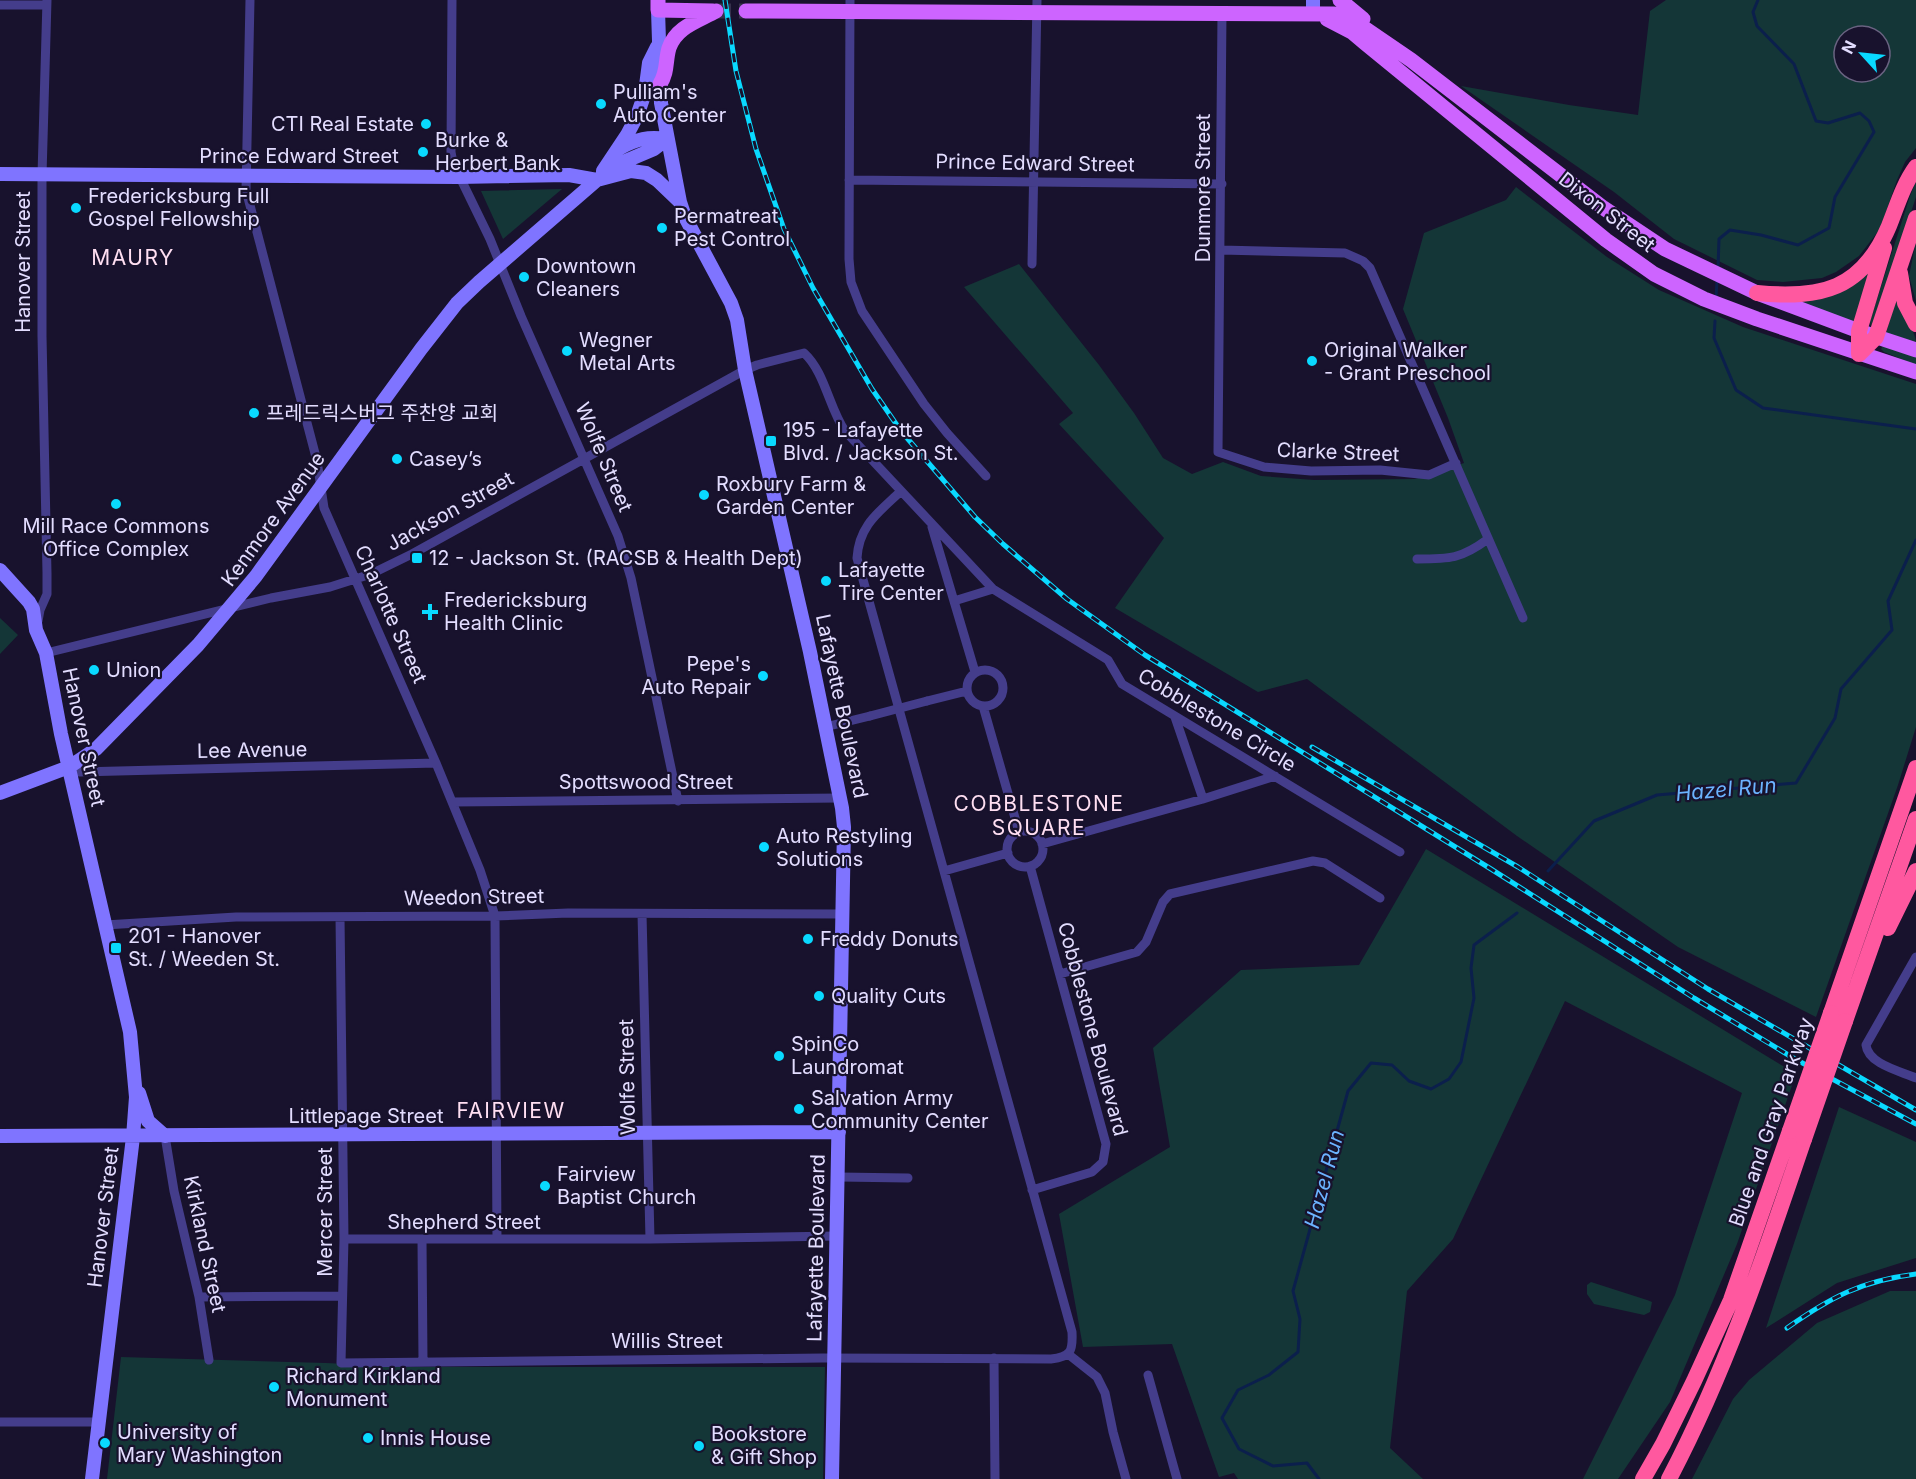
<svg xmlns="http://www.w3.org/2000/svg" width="1916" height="1479" viewBox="0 0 1916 1479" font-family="Inter,'Noto Sans KR',sans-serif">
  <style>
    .green { fill: #143637; fill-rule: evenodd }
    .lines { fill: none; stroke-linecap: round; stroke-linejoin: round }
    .stream { stroke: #0b1f4c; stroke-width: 3 }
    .primary-tunnel { stroke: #36304c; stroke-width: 15; stroke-dasharray: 15 8; stroke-linecap: butt }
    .street { stroke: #443d8b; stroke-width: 9 }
    .secondary { stroke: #7f74ff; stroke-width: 14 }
    .primary { stroke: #cd64ff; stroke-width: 15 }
    .highway { stroke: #ff589f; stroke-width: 16 }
    .rail-casing { stroke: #09d9ff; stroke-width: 5 }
    .rail { stroke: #18122d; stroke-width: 3; stroke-dasharray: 9; stroke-linecap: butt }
    .street-bridge { stroke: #443d8b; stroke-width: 9 }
    .highway-bridge { stroke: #ff589f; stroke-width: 16 }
    .poi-dot { fill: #09d9ff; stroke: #18122d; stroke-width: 2 }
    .labels { text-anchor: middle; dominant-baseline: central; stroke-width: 4.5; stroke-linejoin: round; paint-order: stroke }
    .poi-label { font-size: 20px; fill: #e3ddff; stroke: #18122d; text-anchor: start }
    .street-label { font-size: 20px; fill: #e3ddff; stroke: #18122d }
    .neighbourhood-label { font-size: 21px; letter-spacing: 1.5px; fill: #ffdff2; stroke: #18122d }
    .water-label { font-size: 21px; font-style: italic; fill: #6bb3ff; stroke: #18122d }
  </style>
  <rect width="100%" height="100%" fill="#18122d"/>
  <path class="green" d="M1666 0H1916V148L1905 162 1897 180 1880 229 1859 256 1836 272 1822 278 1783 282 1757 280 1674 239 1614 192 1461 86 1569 105 1638 115 1650 11ZM1844 36H1880V72H1844Z
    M1916 182V197L1873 326 1871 327 1870 321 1910 196Z
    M1516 187 1607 257 1659 290 1743 327 1916 384V727L1898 785 1816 1017 1678 947 1517 836 1307 679 1258 692 1115 608 1164 538 1059 424 1073 413 964 287 1019 264 1099 365 1134 413 1163 458 1192 474 1223 462 1261 476 1314 480 1415 479 1464 463 1448 418 1403 309 1424 233 1506 200Z
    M562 189 503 239 481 191Z
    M1916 242V301L1909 276Z
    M1872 267 1854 323 1788 301Z
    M1896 299C1901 309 1916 333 1916 342L1886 333Z
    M1883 346 1916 357V365L1884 352 1881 349Z
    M0 618 18 635 0 654Z
    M1426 849 1796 1074 1737 1244 1670 1402 1618 1479H1583L1675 1295 1742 1093 1565 1001 1453 1239 1407 1291 1390 1448 1423 1479H1238L1234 1473 1219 1477 1172 1344 1083 1347 1059 1214 1170 1147 1153 1048 1241 970 1359 965Z
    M1839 1107 1916 1142V1258L1837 1283 1766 1328Z
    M1591 1282 1647 1300 1652 1302 1650 1312 1644 1315 1594 1304 1587 1294V1285Z
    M1890 1291H1916V1479H1692L1733 1399 1749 1380 1817 1323Z
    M121 1357 326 1363 404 1367H825L823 1479H107Z"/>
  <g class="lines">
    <path class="stream" d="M1718 268 1719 239 1730 230 1761 235 1798 245 1829 228 1835 197 1874 132 1869 121 1860 113 1828 123 1816 121 1794 64 1757 26 1753 12 1758 0
      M1716 298 1717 281
      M1715 321 1714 338 1736 390 1763 408 1916 429
      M1548 871 1594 821 1657 795 1796 783 1835 718 1841 689 1892 630 1888 601 1916 540
      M1319 1479 1307 1463 1273 1466 1239 1449 1222 1418 1238 1390 1269 1375 1298 1352 1300 1319 1293 1291 1348 1091 1371 1063 1392 1065 1409 1081 1431 1089 1449 1079 1461 1062 1474 998 1471 968 1474 945 1517 913"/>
    <path class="primary-tunnel" d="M716 11H746"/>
    <path class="street" d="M250 0 246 190 317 461 324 508 436 763 480 870 495 916 497 1239
      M452 0 451 152 453 163 490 239 521 316 618 536 631 578 678 801
      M850 0 849 259 851 282 862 311 924 404 947 433 986 476
      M0 5H46
      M1222 13 1218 452 1264 467 1311 471 1380 470 1429 475 1456 463
      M849 180 1222 184
      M1221 250 1345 253 1363 261 1370 268 1523 618
      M1032 264 1037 0
      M932 527 975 672
      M1417 559C1450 559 1461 559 1488 539
      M954 601 993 589
      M38 621 40 610 47 594V573L42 336V175L47 0
      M46 653 271 598 330 587 371 574 412 554 745 370 757 365 804 353C825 372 829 408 845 431L993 589 1108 660 1122 684 1400 852
      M967 688a18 18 0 1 1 36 0a18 18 0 1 1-36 0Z
      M927 701 967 691
      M983 706 1019 832
      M1175 717 1203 799
      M825 727 870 716
      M69 767 79 772 436 763
      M452 802 841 798
      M1007 849a18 18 0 1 1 36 0a18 18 0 1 1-36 0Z
      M1042 844 1203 799 1275 776
      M1030 866 1106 1144 1103 1162 1092 1172 1032 1190
      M944 871 1008 853
      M642 914 650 1239
      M340 917 344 1239 341 1363 823 1358 1051 1359C1071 1357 1073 1351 1072 1332L857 558C859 525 879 512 901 491
      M105 925 236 917 495 916 568 913 843 914
      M1916 957 1866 1045C1868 1064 1900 1071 1916 1078
      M1060 974 1137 952 1146 942 1163 902 1170 894 1313 861 1325 863 1380 898
      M165 1136 174 1191 199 1297 209 1360
      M839 1177 908 1178
      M344 1239H650L837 1236
      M422 1240 423 1361
      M199 1297 342 1296
      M1068 1354 1097 1377 1105 1393 1113 1432 1126 1479
      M994 1358 995 1479
      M1148 1375 1177 1479
      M0 1422H98"/>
    <path class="secondary" d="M658 10 661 103 680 202 685 217 731 303 737 320 745 370 810 652 842 808 844 827 832 1479
      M1313 14V0
      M620 148C637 139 648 136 667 139
      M603 171 627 135 637 116 645 93 649 63 657 47
      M0 174 458 177 569 175 597 180 631 171 646 173 657 180 680 202
      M0 570 29 602 33 609 36 630 46 653 61 734 130 1032 136 1097 133 1137 92 1479
      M0 793 69 767 96 749 198 645 256 576 421 349 457 303 479 282 597 180 621 163 654 149 667 139
      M139 1093 148 1121 165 1136
      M0 1136 839 1132"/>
    <path class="primary" d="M658 0V10L713 11
      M1340 0 1363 19
      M746 11 1334 14 1351 19 1411 60 1602 207 1665 249 1757 293 1859 331 1916 350
      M1327 19 1352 32 1365 43 1606 240 1654 274 1704 299 1757 319 1916 372
      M660 84C668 71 665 62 669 48 676 27 698 21 716 11"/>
    <path class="highway" d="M1900 273 1905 303 1916 324
      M1757 293C1821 299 1862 290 1889 226 1897 206 1903 185 1916 167
      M1859 354 1876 337 1916 218
      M1859 354V331L1884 248
      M1888 928 1916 871
      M1831 1013 1916 768
      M1845 1021 1916 819
      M1643 1479 1663 1444 1694 1381 1731 1300 1790 1131
      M1669 1479C1726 1371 1765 1254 1804 1139"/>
    <g class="rail-casing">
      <path id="rail" d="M725 0 736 71 756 149 784 229 813 288 872 389 901 431 975 517 1003 544 1067 599 1145 655 1491 869 1694 998 1795 1059 1916 1124
        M1312 747 1518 867 1708 989 1916 1110
        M1787 1328C1831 1297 1861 1281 1916 1274"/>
    </g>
    <use href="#rail" class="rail"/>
    <path class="street-bridge" d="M870 716 927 701"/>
    <path class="highway-bridge" d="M1790 1131 1831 1013
      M1804 1139 1845 1021"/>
  </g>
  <g class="poi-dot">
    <circle cx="601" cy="104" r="6"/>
    <circle cx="426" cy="124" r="6"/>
    <circle cx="423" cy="152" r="6"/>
    <circle cx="76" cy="208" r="6"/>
    <circle cx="662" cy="228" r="6"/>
    <circle cx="524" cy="277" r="6"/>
    <circle cx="567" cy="351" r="6"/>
    <circle cx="1312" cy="361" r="6"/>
    <circle cx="254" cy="413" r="6"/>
    <rect x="765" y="435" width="12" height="12" rx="3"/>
    <circle cx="397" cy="459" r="6"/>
    <circle cx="704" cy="495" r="6"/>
    <circle cx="116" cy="504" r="6"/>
    <rect x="411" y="552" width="12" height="12" rx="3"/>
    <circle cx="826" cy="581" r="6"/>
    <path d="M427 603h6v6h6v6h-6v6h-6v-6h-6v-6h6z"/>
    <circle cx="94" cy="670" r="6"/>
    <circle cx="763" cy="676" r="6"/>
    <circle cx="764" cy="847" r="6"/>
    <circle cx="808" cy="939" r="6"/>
    <rect x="110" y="942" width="12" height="12" rx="3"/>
    <circle cx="819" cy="996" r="6"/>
    <circle cx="779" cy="1056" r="6"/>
    <circle cx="799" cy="1109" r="6"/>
    <circle cx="545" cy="1186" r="6"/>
    <circle cx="274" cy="1387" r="6"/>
    <circle cx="368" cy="1438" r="6"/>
    <circle cx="105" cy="1443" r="6"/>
    <circle cx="699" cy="1446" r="6"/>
  </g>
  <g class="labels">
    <g class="poi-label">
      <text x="613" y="92">Pulliam's<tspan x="613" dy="23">Auto Center</tspan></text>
      <text x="414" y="124" text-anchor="end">CTI Real Estate</text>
      <text x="435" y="140">Burke &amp;<tspan x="435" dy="23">Herbert Bank</tspan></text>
      <text x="88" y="196">Fredericksburg Full<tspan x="88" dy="23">Gospel Fellowship</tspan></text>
      <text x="674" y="216">Permatreat<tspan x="674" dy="23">Pest Control</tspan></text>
      <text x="536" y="266">Downtown<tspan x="536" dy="23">Cleaners</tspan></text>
      <text x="579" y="340">Wegner<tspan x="579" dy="23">Metal Arts</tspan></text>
      <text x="1324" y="350">Original Walker<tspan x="1324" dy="23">- Grant Preschool</tspan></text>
      <text x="266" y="413">프레드릭스버그 주찬양 교회</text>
      <text x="783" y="430">195 - Lafayette<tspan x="783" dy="23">Blvd. / Jackson St.</tspan></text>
      <text x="409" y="459">Casey’s</text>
      <text x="716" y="484">Roxbury Farm &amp;<tspan x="716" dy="23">Garden Center</tspan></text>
      <text x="116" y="526" text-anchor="middle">Mill Race Commons<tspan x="116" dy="23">Office Complex</tspan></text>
      <text x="429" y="558">12 - Jackson St. (RACSB &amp; Health Dept)</text>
      <text x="838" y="570">Lafayette<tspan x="838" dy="23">Tire Center</tspan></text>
      <text x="444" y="600">Fredericksburg<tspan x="444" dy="23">Health Clinic</tspan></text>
      <text x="751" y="664" text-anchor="end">Pepe's<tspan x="751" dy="23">Auto Repair</tspan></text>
      <text x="106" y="670">Union</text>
      <text x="776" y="836">Auto Restyling<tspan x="776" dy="23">Solutions</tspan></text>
      <text x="128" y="936">201 - Hanover<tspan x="128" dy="23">St. / Weeden St.</tspan></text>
      <text x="820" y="939">Freddy Donuts</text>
      <text x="831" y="996">Quality Cuts</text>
      <text x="791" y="1044">SpinCo<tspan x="791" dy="23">Laundromat</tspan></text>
      <text x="811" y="1098">Salvation Army<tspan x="811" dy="23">Community Center</tspan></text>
      <text x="557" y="1174">Fairview<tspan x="557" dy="23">Baptist Church</tspan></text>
      <text x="286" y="1376">Richard Kirkland<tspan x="286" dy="23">Monument</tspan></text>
      <text x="117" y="1432">University of<tspan x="117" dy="23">Mary Washington</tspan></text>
      <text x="711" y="1434">Bookstore<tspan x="711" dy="23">&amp; Gift Shop</tspan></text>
      <text x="380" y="1438">Innis House</text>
    </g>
    <g class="street-label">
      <text x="299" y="156">Prince Edward Street</text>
      <text transform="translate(1035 163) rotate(1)">Prince Edward Street</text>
      <text transform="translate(1203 188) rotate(-90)">Dunmore Street</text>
      <text transform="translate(1607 212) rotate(38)">Dixon Street</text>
      <text transform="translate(23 262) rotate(-90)">Hanover Street</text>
      <text transform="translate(1338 452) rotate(2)">Clarke Street</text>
      <text transform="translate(604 457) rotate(67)">Wolfe Street</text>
      <text transform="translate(450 511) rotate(-29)">Jackson Street</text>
      <text transform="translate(273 519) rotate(-54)">Kenmore Avenue</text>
      <text transform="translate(391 614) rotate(66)">Charlotte Street</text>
      <text transform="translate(842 706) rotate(78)">Lafayette Boulevard</text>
      <text transform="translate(1217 720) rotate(31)">Cobblestone Circle</text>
      <text transform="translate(84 737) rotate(78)">Hanover Street</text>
      <text transform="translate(252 750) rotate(-1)">Lee Avenue</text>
      <text x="646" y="782">Spottswood Street</text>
      <text transform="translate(474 897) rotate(-1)">Weedon Street</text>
      <text transform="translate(1093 1029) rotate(75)">Cobblestone Boulevard</text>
      <text transform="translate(627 1077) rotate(-91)">Wolfe Street</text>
      <text x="366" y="1116">Littlepage Street</text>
      <text transform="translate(1771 1122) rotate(-71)">Blue and Gray Parkway</text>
      <text transform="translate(325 1212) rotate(-90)">Mercer Street</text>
      <text transform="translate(103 1217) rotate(-83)">Hanover Street</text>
      <text x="464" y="1222">Shepherd Street</text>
      <text transform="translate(205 1244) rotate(78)">Kirkland Street</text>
      <text transform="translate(816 1248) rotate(-89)">Lafayette Boulevard</text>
      <text x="667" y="1341">Willis Street</text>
    </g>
    <g class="neighbourhood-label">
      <text x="133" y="257">MAURY</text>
      <text x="1039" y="803">COBBLESTONE<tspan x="1039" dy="24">SQUARE</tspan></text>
      <text x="511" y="1110">FAIRVIEW</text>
    </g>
    <g class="water-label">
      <text transform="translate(1726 789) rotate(-5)">Hazel Run</text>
      <text transform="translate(1324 1179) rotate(-75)">Hazel Run</text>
    </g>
  </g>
  <g transform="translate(1862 54) rotate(297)"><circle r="28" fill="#18122d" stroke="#696381" stroke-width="1.5"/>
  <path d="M0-4.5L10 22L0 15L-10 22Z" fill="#09d9ff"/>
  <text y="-9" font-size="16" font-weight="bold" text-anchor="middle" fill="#e3ddff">N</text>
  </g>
</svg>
